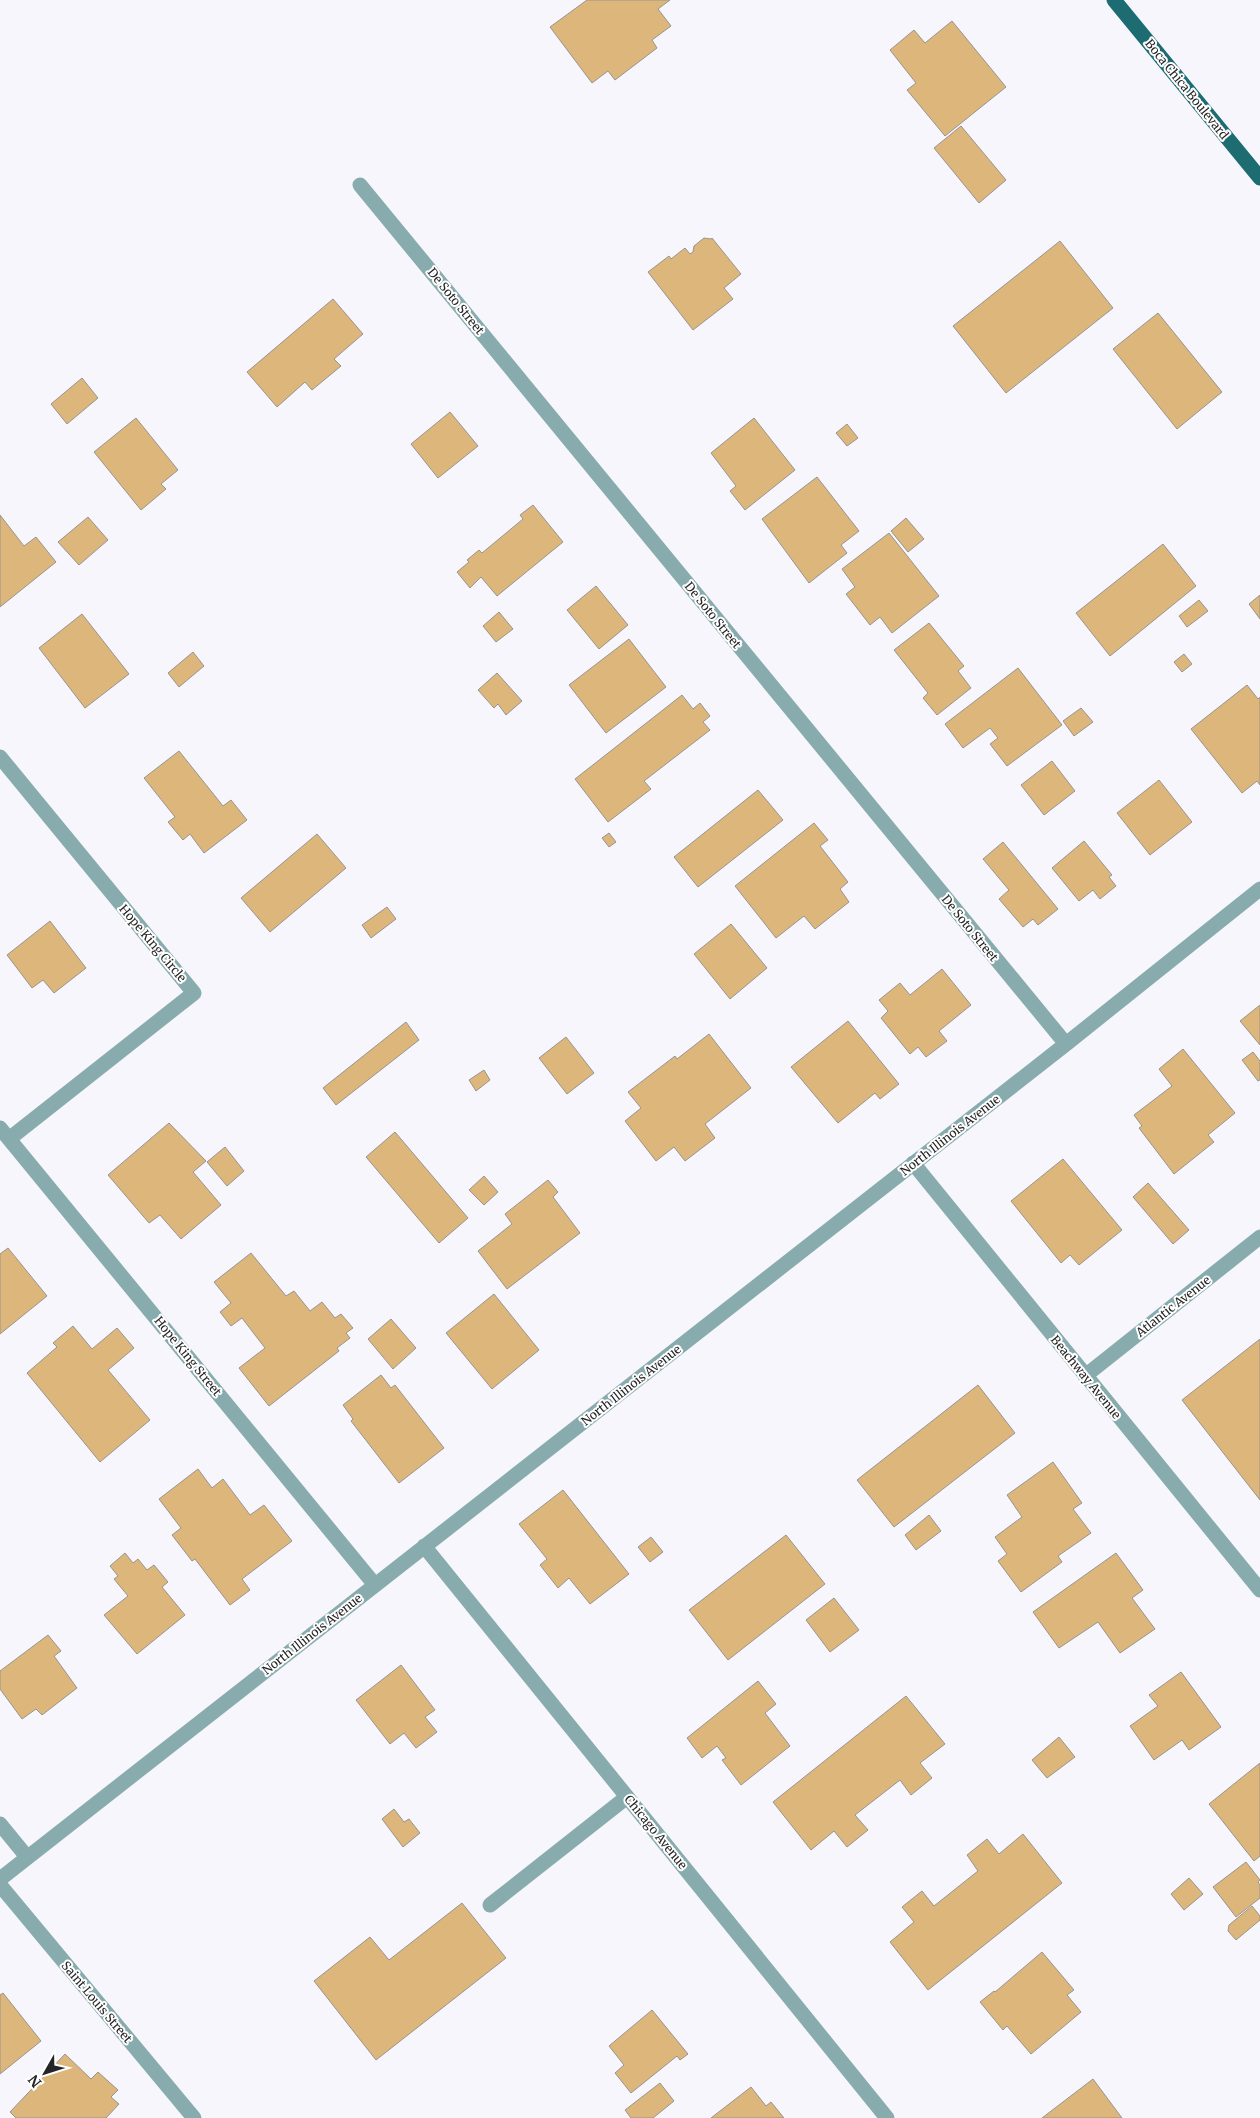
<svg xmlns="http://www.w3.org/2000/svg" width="1260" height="2118" viewBox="0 0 1260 2118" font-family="Merriweather,serif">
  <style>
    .building { fill: #ddb67c; stroke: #98948e }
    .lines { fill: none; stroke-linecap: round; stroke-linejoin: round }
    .minor { stroke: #88acae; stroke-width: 15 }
    .major { stroke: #1c6c72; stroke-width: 15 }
    .labels { text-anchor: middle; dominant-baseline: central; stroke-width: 4; stroke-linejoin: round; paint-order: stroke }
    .street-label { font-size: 12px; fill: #252426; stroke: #fff }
  </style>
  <rect width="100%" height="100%" fill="#f8f6fd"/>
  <path class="building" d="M587 0H670L658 9 671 26 652 40 657 48 615 80 608 71 592 83 550 27Z
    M952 21 1006 87 945 136 907 90 916 83 890 50 914 30 925 43Z
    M961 126 1006 180 979 203 934 148Z
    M704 238 711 239 712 238 741 274 724 288 733 299 693 330 648 272 669 256 671 259 685 248 690 254 693 252 694 246Z
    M1060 241 1113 308 1006 393 953 326Z
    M333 299 363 334 334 359 341 366 312 390 305 382 277 407 247 372Z
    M1158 313 1222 392 1177 429 1113 349Z
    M82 378 98 398 67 424 51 404Z
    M450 412 478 446 438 478 411 444Z
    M136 418 178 470 161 484 166 489 141 510 94 452Z
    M754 418 795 470 745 510 730 491 736 486 711 453Z
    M847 424 858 438 847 446 836 433Z
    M817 477 859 531 841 545 847 553 809 583 762 519Z
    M533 505 563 542 497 596 481 577 470 588 457 572 469 562 467 560 479 550 482 553 523 519 520 515Z
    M0 515 24 546 36 537 56 562 0 607Z
    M88 517 108 540 79 565 58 542Z
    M906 518 924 539 908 552 891 531Z
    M889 533 939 596 892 633 880 617 870 625 846 594 855 587 842 569Z
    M1163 544 1196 586 1110 656 1076 613Z
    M596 586 628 625 599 649 567 610Z
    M1260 595V619L1249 604Z
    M1199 600 1208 611 1187 627 1179 616Z
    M499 612 513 629 496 642 483 626Z
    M82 614 129 674 85 708 39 648Z
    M929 623 964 666 958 671 971 688 937 715 923 698 928 693 894 650Z
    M629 639 666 687 606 733 569 685Z
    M193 652 204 666 179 687 168 673Z
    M1184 654 1192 664 1182 672 1174 662Z
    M1018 668 1062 725 1007 766 990 744 998 738 990 728 963 748 945 724Z
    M497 673 522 701 506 715 498 704 494 708 478 690Z
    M1247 685 1258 699 1260 697V785L1257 781 1242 793 1191 729Z
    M682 695 693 709 700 703 710 716 703 722 710 730 644 781 651 789 608 822 575 779Z
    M1081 708 1093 722 1074 736 1063 721Z
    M179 751 223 806 231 800 247 820 204 853 190 834 183 840 168 822 175 817 144 778Z
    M1052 761 1075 791 1044 815 1021 785Z
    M1159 780 1192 822 1150 855 1117 813Z
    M758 790 783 820 698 887 674 857Z
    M814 823 828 840 820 846 848 882 840 889 849 902 815 929 804 916 776 938 735 886Z
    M609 833 616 842 609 847 602 838Z
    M317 834 346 868 270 932 241 898Z
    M1084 841 1112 875 1109 877 1116 886 1100 899 1093 890 1079 901 1052 868Z
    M1003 842 1058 909 1038 925 1033 919 1023 927 999 899 1009 890 983 859Z
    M387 907 396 919 371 938 362 925Z
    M50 921 86 968 54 993 43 980 32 988 7 955Z
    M731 924 767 968 730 999 694 954Z
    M942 969 971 1005 939 1031 947 1041 926 1057 918 1047 910 1054 881 1018 888 1011 879 1000 900 983 910 995Z
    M1260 1005V1045L1240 1021Z
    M848 1021 899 1084 880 1099 875 1093 838 1123 791 1067Z
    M406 1022 419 1040 336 1105 323 1088Z
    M709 1034 751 1088 705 1124 715 1138 685 1161 674 1147 656 1161 625 1121 641 1108 628 1092 675 1056 677 1059Z
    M566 1037 594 1073 567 1094 539 1058Z
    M1183 1049 1235 1113 1208 1135 1214 1142 1174 1174 1139 1128 1142 1126 1134 1115 1172 1086 1159 1069Z
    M1253 1052 1260 1061V1080L1258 1081 1242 1060Z
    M484 1070 490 1080 476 1091 469 1080Z
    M169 1123 206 1161 193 1172 221 1205 181 1239 160 1215 149 1223 108 1175Z
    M395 1132 468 1218 439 1243 366 1157Z
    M225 1147 244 1171 227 1186 207 1162Z
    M1063 1159 1122 1230 1079 1265 1070 1255 1061 1263 1011 1201Z
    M484 1176 498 1192 484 1205 469 1190Z
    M548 1180 558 1192 553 1197 580 1233 507 1289 478 1251 512 1224 505 1214Z
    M1148 1183 1189 1230 1173 1244 1133 1197Z
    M8 1248 47 1296 0 1334V1254Z
    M251 1253 286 1296 294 1291 310 1311 322 1302 335 1318 341 1314 353 1328 346 1333 350 1338 337 1348 339 1351 269 1406 239 1368 265 1348 242 1318 231 1326 220 1312 231 1303 214 1282Z
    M494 1294 539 1350 492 1389 446 1333Z
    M391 1319 416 1348 393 1369 368 1339Z
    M73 1326 92 1349 117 1328 134 1348 108 1370 150 1420 100 1462 27 1373 57 1347 53 1343Z
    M1260 1339V1500L1182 1400Z
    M381 1375 391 1388 395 1385 444 1448 399 1483 351 1421 353 1419 343 1405Z
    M978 1385 1015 1433 894 1527 857 1480Z
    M1053 1462 1082 1503 1073 1509 1091 1533 1058 1556 1062 1562 1021 1592 998 1561 1007 1554 995 1537 1022 1517 1007 1495Z
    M198 1469 212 1488 223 1479 250 1515 264 1505 292 1541 242 1579 250 1590 230 1605 195 1559 192 1561 172 1535 181 1528 159 1499Z
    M563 1490 629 1574 590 1604 569 1578 558 1588 540 1565 547 1559 519 1524Z
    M929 1515 941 1531 916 1550 905 1535Z
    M786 1535 825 1584 728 1660 689 1610Z
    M651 1537 663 1552 650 1562 638 1547Z
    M125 1553 133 1563 138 1559 147 1570 154 1565 168 1582 162 1587 185 1615 137 1654 104 1615 128 1596 114 1579 118 1576 110 1566Z
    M1116 1553 1143 1590 1132 1598 1155 1629 1120 1653 1098 1622 1059 1648 1033 1612Z
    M834 1598 859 1630 830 1652 806 1620Z
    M48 1635 61 1651 54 1656 77 1688 42 1715 36 1709 22 1719 0 1689V1671Z
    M401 1665 435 1710 425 1717 437 1732 416 1748 404 1733 390 1744 356 1700Z
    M1181 1672 1221 1727 1189 1750 1182 1740 1154 1760 1130 1726 1158 1706 1149 1695Z
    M758 1681 776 1704 765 1713 790 1746 741 1785 722 1760 726 1758 717 1746 702 1758 687 1738Z
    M906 1696 945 1744 920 1763 932 1778 911 1795 900 1780 855 1815 868 1830 847 1847 834 1831 811 1850 773 1802Z
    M1059 1737 1075 1757 1047 1778 1032 1760Z
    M1260 1763V1856L1254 1861 1209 1804Z
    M394 1809 404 1822 409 1819 420 1833 403 1847 382 1819Z
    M1023 1834 1062 1883 928 1990 890 1942 914 1922 902 1907 922 1891 934 1906 978 1871 967 1855 987 1839 999 1854Z
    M1246 1862 1260 1880 1258 1882 1260 1885V1898L1236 1917 1213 1887Z
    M1189 1878 1203 1894 1184 1910 1171 1894Z
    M462 1903 506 1958 376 2060 314 1981 370 1937 389 1960Z
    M1252 1906 1260 1916V1920L1236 1940 1228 1931 1229 1925Z
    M1042 1952 1074 1990 1067 1995 1081 2012 1031 2054 1007 2026 1003 2030 980 2002 994 1991 995 1992Z
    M3 1993 41 2041 0 2074V1995Z
    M652 2010 688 2054 680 2060 677 2056 631 2093 615 2073 624 2065 609 2046Z
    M65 2054 91 2079 98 2072 118 2090 111 2097 119 2104 106 2118H16L10 2112Z
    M1093 2079 1122 2118H1042Z
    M660 2083 674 2101 653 2118H631L625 2110Z
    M751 2087 766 2106 771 2102 784 2118H711Z"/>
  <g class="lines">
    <path class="minor" d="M360 185 1066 1044
      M0 757 194 993 9 1139
      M0 1128 375 1585
      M913 1163 1260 1590
      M1085 1376 1260 1237
      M424 1546 887 2118
      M0 1824 27 1857
      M0 1879 1066 1044 1260 889
      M0 1885 194 2118
      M490 1905 627 1797"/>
    <path class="major" d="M1114 0 1260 178"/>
  </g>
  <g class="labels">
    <g class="street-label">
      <text transform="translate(1187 89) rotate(51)">Boca Chica Boulevard</text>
      <text transform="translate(456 301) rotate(51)">De Soto Street</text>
      <text transform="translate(713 615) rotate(51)">De Soto Street</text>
      <text transform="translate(970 928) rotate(51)">De Soto Street</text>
      <text transform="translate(153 943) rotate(50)">Hope King Circle</text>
      <text transform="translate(950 1135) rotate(-38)">North Illinois Avenue</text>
      <text transform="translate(1173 1306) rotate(-38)">Atlantic Avenue</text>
      <text transform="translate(188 1356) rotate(51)">Hope King Street</text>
      <text transform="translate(1086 1377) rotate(51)">Beachway Avenue</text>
      <text transform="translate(631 1385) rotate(-38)">North Illinois Avenue</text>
      <text transform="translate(312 1634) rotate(-38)">North Illinois Avenue</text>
      <text transform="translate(656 1832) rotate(51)">Chicago Avenue</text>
      <text transform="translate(97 2002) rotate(50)">Saint Louis Street</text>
    </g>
  </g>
  <g transform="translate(45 2073) rotate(231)" stroke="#ffffff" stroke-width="4" paint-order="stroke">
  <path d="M0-4L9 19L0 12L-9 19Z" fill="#252426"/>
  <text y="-8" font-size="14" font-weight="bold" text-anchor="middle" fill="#252426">N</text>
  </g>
</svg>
